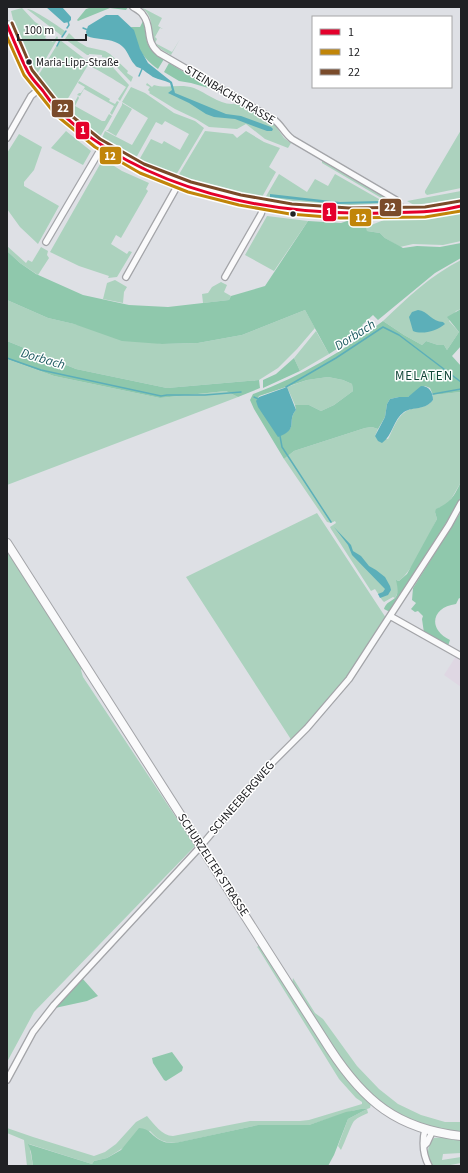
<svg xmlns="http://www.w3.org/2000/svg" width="468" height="1173" viewBox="0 0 468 1173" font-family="'Source Sans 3',sans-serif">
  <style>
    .industrial { fill: #dfd7e3 }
    .green { fill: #acd2be }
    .forest { fill: #8fc8ac; fill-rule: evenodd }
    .water { fill: #5cafb9 }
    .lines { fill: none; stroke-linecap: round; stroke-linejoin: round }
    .stream { stroke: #5cafb9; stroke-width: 1.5 }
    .street-casing { stroke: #a3a4a8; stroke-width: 8 }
    .secondary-casing { stroke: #a3a4a8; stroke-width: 10 }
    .street { stroke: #fafafb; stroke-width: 5.5 }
    .secondary { stroke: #fafafb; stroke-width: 8 }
    .bus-1-casing { stroke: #fff; stroke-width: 6 }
    .bus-2-casing { stroke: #fff; stroke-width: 6 }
    .bus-3-casing { stroke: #fff; stroke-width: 6 }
    .bus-1 { stroke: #e4002b; stroke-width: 3 }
    .bus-2 { stroke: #c18509; stroke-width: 3 }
    .bus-3 { stroke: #7a4b2a; stroke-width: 3 }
    .bus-dot { fill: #202124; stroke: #fff; stroke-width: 1.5 }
    .labels { text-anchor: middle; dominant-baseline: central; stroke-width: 3; stroke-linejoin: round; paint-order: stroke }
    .bus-label { font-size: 11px; fill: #202124; stroke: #fff; text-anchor: start }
    .street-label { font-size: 12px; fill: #202124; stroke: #fff }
    .water-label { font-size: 13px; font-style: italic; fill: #1d5a61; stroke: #fff }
    .neighbourhood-label { font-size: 13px; letter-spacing: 1px; fill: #14483a; stroke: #fff }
    .line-badge { stroke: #fff; stroke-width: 1.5 }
    .badge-label { font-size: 11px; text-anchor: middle; font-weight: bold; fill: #fff }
  </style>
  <rect width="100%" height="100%" fill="#dee0e5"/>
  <path class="industrial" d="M456 656 461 659V687L444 675Z"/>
  <path class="green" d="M141 7 162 18 158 26 163 29 160 28 155 37 157 39 155 43 172 52 174 49 171 47 174 49 177 44 174 42 177 44 180 39 177 37 180 39 171 55C166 52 159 49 156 44 147 31 157 18 141 7Z
    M22 8 35 22 49 30 45 38 53 42 57 36 58 38 37 74C25 54 16 34 11 11Z
    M27 9C32 8 58 26 65 31L62 36Z
    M69 33 77 41 87 47 105 51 110 54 128 71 127 73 133 77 131 82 108 58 102 57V55L89 54V55H87L65 39Z
    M60 40 57 46 60 40 86 60 107 61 129 85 120 101 118 99 126 87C113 79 102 72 88 65L67 100 70 101 71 99 66 109 38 76Z
    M79 81 110 99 109 101 115 104 117 101 119 102 112 115 110 113 114 106 84 89 80 96 77 95 79 93H81L85 87 78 83Z
    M147 83 152 87 154 85C168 89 180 83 194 88 207 93 223 108 238 103L275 125 284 138 291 143 288 148 265 139 246 124 237 129 209 127 196 119 175 109 149 93 150 92 148 90 150 87 146 85Z
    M131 87 145 93 174 113 195 121 204 128 176 175 139 160 151 139 162 144 164 141 180 150 189 134 165 121 162 125 156 122 136 158 102 138 105 131 132 145 148 118 122 102Z
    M78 96 79 98 75 106 102 121H105L109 114 112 116 100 137 68 111 70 106 72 107Z
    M122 103 132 109 116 136 106 130H108L122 105Z
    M461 130V188L427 195 425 193V191Z
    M66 131 91 151 83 165 51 148Z
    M205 131 233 134 237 138 246 131 264 142 280 148 269 167 276 172 262 197 228 190 178 176Z
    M19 134 42 147 34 170 24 182V186L59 206 38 244 20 227 7 209V153Z
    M103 159 122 171 149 183 146 189 148 191 121 238 116 235 111 244 127 254 129 251 132 252 117 277 108 278 109 276 79 266 50 252Z
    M322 160 389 199 388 202 322 163Z
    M279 174 307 192 315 179 328 186 335 174 386 203 339 206 300 203 265 198Z
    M461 191V199H459L414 205 407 201Z
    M461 212V241L443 245 413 244 400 247 385 238 380 233 367 231 366 227 384 220 425 217Z
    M267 216 308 221 274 271 245 255Z
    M7 246 26 263 28 260 32 262 41 247 48 251 47 255 49 258 38 275 20 263 7 251Z
    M461 260V309L456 311 449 321 459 332 447 350 444 345H438L426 341 422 345 404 335 383 321C407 298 431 275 461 260Z
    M115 280 127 287 124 292 123 303 103 299 107 283Z
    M221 282 227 285 224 292 231 296 229 300 203 303 202 294 208 293 212 287Z
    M7 300 48 318 162 344 198 343 242 335 305 310 315 328 297 349 278 368 259 380 167 388 76 369 7 341Z
    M316 331 329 354 300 371 294 358Z
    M7 359 54 376 160 398 226 391 238 397 7 485Z
    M328 377 343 380 352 384 353 391 334 405 321 411 309 405H295L287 387 307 380Z
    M461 392V482L450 501 444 507H440L435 512 437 519C428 537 414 569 399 581L397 580C398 588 399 592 395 598L393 597 384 602 382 600 375 589 371 591 331 529 330 527 336 523 335 521 331 523 327 522 284 459 294 451 300 449 365 428 372 427 378 429 375 436 388 439C393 430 396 418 405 412 415 405 424 411 433 400V395Z
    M317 513 386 618 348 677 292 741 186 577Z
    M7 549 84 666 81 670 83 677 195 846 34 1012 7 1062Z
    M261 944 337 1065 354 1088 371 1104 370 1108 367 1109 368 1113C364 1115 358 1117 354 1121 351 1125 345 1142 341 1150L338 1146 348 1119 367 1109 355 1110 309 1125H258L176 1143C164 1143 158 1140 150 1131L107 1158 94 1161 92 1164 29 1144 33 1166H27L24 1140 7 1133V1128L33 1137 94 1156 105 1152 116 1144 136 1122 147 1116C154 1124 162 1136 173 1136L250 1121H300L309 1120 362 1104V1102L356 1098 339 1079 258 948 257 947Z
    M293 978 315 1013 323 1019 357 1066 379 1089 398 1104 421 1115 445 1122H461V1134C441 1131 417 1126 399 1116 352 1090 321 1028 292 984Z
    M443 1137 461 1140V1153L443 1154 442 1160 461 1157V1163L445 1166H431C427 1155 426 1147 434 1138Z"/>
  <path class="forest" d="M92 7H128L126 10 110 8 78 21 77 20 86 9Z
    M143 21C149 42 142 46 164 59L158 69C141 57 137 46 131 27H140Z
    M169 63 212 89 191 83 179 81 164 72Z
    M365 220 367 231 380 233 385 238 403 248 417 246 440 247 461 243V258L435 273 378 320 373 315 362 325 366 330 329 354 305 310 242 335 198 343 162 344 122 341 74 324 48 318 7 300V251L20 263 36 274 83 295 129 305 168 307 229 300 231 296 265 286 308 221 341 223 347 221Z
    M461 309V346L452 356 461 366V392L433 395 430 388 425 386 408 397H399L390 399 387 404 385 417 378 429 372 427 365 428 300 449 294 451 284 459 254 409 250 400 253 394C300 377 344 351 383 321L404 335 422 345 426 341 438 345H444L447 350 459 332 447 317ZM328 377 343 380 352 384 353 391 334 405 321 411 309 405H295L296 410C286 421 300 429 278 436L257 400 259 396 307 380Z
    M7 341 76 369 167 388 259 380 260 388 238 397 226 391 160 398 54 376 7 359Z
    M294 358 300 371 263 388V380L276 374Z
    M461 482V499L390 612 384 609C388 596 402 605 396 580L399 581 407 574 437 519 435 512 436 509C451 502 453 498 461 482Z
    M460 513 461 599 459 598 456 604C432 607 427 629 450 640L448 646 424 633 422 619 423 616 418 611 415 612 411 609 416 603 412 600 413 588Z
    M82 978 98 996 87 1001 55 1008Z
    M172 1052 183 1067 182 1071 166 1081 164 1080 153 1063 152 1058Z
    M361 1109H367L348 1119 334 1155 328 1166H33L31 1152 28 1144 92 1164 94 1161 107 1158 121 1150 139 1128C150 1128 152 1137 162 1141 166 1143 171 1143 175 1143L258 1125H309L346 1112Z"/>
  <path class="water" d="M46 7H62L71 17V20L69 22 64 23Z
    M106 15H118L134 30 140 49 148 63 172 82 175 93 226 114 241 116 271 127 273 129 272 131H267L235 119 214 117 206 114 189 103 168 93 172 90 170 83C164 80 159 80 153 77 148 74 144 70 140 68 138 67 136 67 135 65 127 56 128 47 115 42 106 38 96 40 87 36L86 32 88 26Z
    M270 194 340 202 380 201 382 203 338 204 270 197Z
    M418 310C428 311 432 322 443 322L445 324C437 331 422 335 413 331L409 317 412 312Z
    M421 386C429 386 433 392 433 400 424 411 414 406 404 412 393 420 393 435 382 443L378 441 375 436 385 417 387 404 390 399 399 397H408Z
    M287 387 296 410C286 421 300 429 278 437L258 407 256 401 259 397Z
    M334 527 351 545 353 551 361 556 369 566 376 570 385 577 390 586 391 590 388 595 380 598 378 594 383 592 385 589 352 555 348 545Z"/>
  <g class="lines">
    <path class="stream" d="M67 28 69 25 68 21
      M83 28 88 30
      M62 37 66 31
      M57 46 60 40
      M139 76 142 69
      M7 358 41 370 161 396 167 395H205L241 392
      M286 387 336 358 383 327 399 335 461 382
      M433 394 461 389
      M254 397 260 400
      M280 436 282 447 331 522"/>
    <g class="street-casing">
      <path id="street" d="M133 7C136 9 141 11 143 15 153 27 144 41 159 53L273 119C281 124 284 133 292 139L396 200 400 206 401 212
        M7 138 31 96 39 89
        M46 242 102 147
        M126 277 179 183
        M225 277 261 214 264 205
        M390 616 461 656
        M7 1080 33 1032 54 1005 201 846 263 772 307 728 349 679 449 525 461 503
        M425 1129C422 1142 423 1155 429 1166
        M424 1146 427 1143 432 1132"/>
    </g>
    <g class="secondary-casing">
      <path id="secondary" d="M7 25C49 162 213 207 340 213 364 214 388 213 413 212 429 214 445 210 461 206
        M7 543 330 1049C364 1101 397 1129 461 1136"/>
    </g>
    <use href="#street" class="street"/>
    <use href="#secondary" class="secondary"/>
    <g class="bus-1-casing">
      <path id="bus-1" d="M7 25C14 40 20 57 28 72 32 79 38 85 43 91 48 98 53 106 60 112 144 192 271 216 383 213 410 212 434 213 461 206"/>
    </g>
    <g class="bus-2-casing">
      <path id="bus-2" d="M7 37 24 75 56 115 95 147 140 173 188 192 239 205 290 214 340 218 425 217 461 211"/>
    </g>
    <g class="bus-3-casing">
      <path id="bus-3" d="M12 23 32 70 62 108 100 139 144 164 191 182 241 195 292 204 349 208 425 207 460 201"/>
    </g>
    <use href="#bus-1" class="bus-1"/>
    <use href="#bus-2" class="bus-2"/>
    <use href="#bus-3" class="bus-3"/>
  </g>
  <g class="bus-dot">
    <circle cx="29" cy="62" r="3.5"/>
    <circle cx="293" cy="214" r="3.5"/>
  </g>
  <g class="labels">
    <g class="bus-label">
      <text x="36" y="62">Maria-Lipp-Straße</text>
    </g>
    <g class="street-label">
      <text transform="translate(230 95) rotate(31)">STEINBACHSTRASSE</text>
      <text transform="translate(242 798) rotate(-49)">SCHNEEBERGWEG</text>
      <text transform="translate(213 865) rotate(57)">SCHURZELTER STRASSE</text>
    </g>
    <g class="water-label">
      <text transform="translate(355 335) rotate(-32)">Dorbach</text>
      <text transform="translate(43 359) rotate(16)">Dorbach</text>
    </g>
    <g class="neighbourhood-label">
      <text x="424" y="376">MELATEN</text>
    </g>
  </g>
  <g class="line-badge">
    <rect x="51" y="99" width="23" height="19" rx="4" fill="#7a4b2a"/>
    <rect x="75" y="121" width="15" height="19" rx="4" fill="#e4002b"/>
    <rect x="99" y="146" width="23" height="19" rx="4" fill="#c18509"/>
    <rect x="379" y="198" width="23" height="19" rx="4" fill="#7a4b2a"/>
    <rect x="322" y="202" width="15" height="20" rx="4" fill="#e4002b"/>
    <rect x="349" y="208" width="23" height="19" rx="4" fill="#c18509"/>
  </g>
  <g class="badge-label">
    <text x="63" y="112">22</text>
    <text x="83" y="134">1</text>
    <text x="110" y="160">12</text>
    <text x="390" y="211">22</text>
    <text x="329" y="216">1</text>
    <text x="361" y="222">12</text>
  </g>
  <rect width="468" height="1173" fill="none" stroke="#202124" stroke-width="16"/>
  <rect x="312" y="16" width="140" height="72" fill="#ffffff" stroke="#a6a6a7"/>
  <rect x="320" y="29" width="20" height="6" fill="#e4002b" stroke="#a6a6a7"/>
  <text x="348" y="36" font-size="12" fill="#202124">1</text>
  <rect x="320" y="49" width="20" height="6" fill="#c18509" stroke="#a6a6a7"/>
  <text x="348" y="56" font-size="12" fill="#202124">12</text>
  <rect x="320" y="69" width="20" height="6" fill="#7a4b2a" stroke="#a6a6a7"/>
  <text x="348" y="76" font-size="12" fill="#202124">22</text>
  <path d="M18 34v6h68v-6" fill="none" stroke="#202124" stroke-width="2"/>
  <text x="24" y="34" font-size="12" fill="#202124" stroke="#ffffff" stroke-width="3" paint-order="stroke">100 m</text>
</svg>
